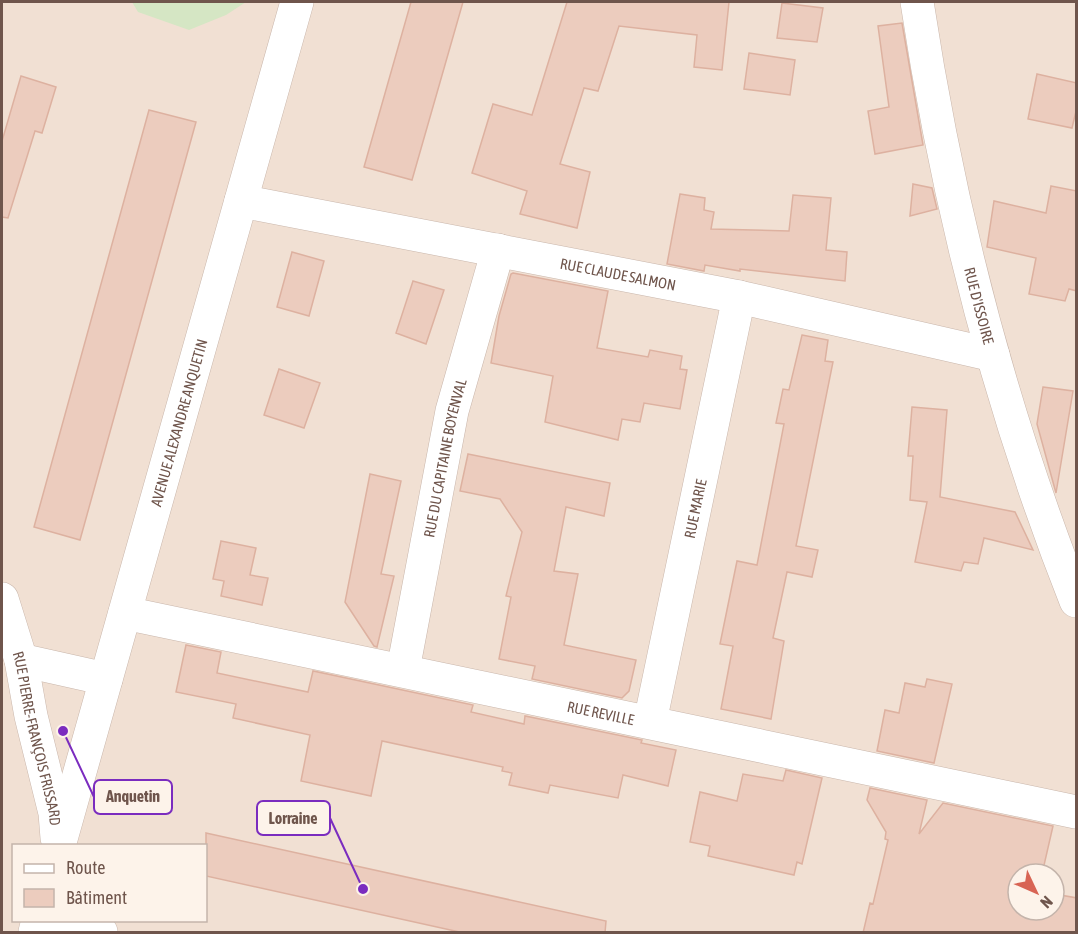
<svg xmlns="http://www.w3.org/2000/svg" width="1078" height="934" viewBox="0 0 1078 934" font-family="'Asap Condensed',sans-serif">
  <style>
    .residential { fill: #f1e0d3; fill-rule: evenodd }
    .green { fill: #d5e6c4 }
    .building { fill: #ecccbe; stroke: #ddb1a0; stroke-width: 1.5 }
    .lines { fill: none; stroke-linecap: round; stroke-linejoin: round }
    .minor-casing { stroke: #c9b6ab; stroke-width: 34 }
    .minor { stroke: #fff; stroke-width: 33 }
    .labels { text-anchor: middle; dominant-baseline: central; stroke-width: 5; stroke-linejoin: round; paint-order: stroke }
    .street-label { font-size: 15px; fill: #6f554c; stroke: #fdf3ea }
    .leader { fill: none; stroke: #7b2cbf; stroke-width: 2 }
    .callout-dot { fill: #7b2cbf; stroke: #fdf3ea; stroke-width: 2 }
    .callout { fill: #fdf3ea; stroke: #7b2cbf; stroke-width: 2 }
    .callout-label { font-size: 16px; text-anchor: middle; font-weight: bold; fill: #6f554c }
  </style>
  <rect width="100%" height="100%" fill="#faefe4"/>
  <path class="residential" d="M2 2H1076V932H2ZM14 846H206V920H14ZM1018 874H1054V910H1018Z"/>
  <path class="green" d="M132 2H246L226 15 189 30 138 12Z"/>
  <path class="building" d="M411 2H463L412 180 364 167Z
    M567 2H729L722 70 694 67 697 35 619 26 598 91 584 88 560 164 590 172 577 228 520 214 527 191 472 173 493 104 532 115Z
    M782 3 823 8 817 42 777 38Z
    M902 23 923 145 875 154 868 111 889 107 878 26Z
    M749 53 795 60 790 95 744 89Z
    M1037 74 1077 83V107L1072 128 1028 119Z
    M21 76 56 87 42 133 35 131 8 218 2 217V141Z
    M149 110 196 122 80 540 34 527Z
    M913 184 932 188 937 209 910 216Z
    M1051 186 1077 191V291L1069 289 1065 301 1029 294 1036 258 987 247 994 201 1046 213Z
    M680 194 705 198 704 210 714 212 711 229 789 231 793 195 831 198 826 250 847 252 845 281 740 269V271L705 265 704 271 667 264Z
    M292 252 324 261 309 316 277 307Z
    M513 273 608 291 597 348 648 357 650 350 682 356 680 369 687 370 680 409 644 403 640 422 622 419 618 440 545 422 553 376 491 363 499 316 511 274Z
    M413 281 444 290 426 344 396 333Z
    M802 335 828 340 825 361 833 362 796 546 818 550 812 577 787 572 773 638 784 641 771 719 721 709 733 646 720 644 737 561 757 565 784 424 776 423 783 389 789 390Z
    M279 369 320 383 304 428 264 415Z
    M1043 387 1073 391 1056 493 1037 424Z
    M912 407 947 410 940 497 1015 512 1033 550 984 538 978 564 964 562 961 571 915 562 927 502 910 500 913 456H908Z
    M468 454 610 483 604 516 566 507 554 571 578 574 564 645 636 660 629 691 622 698 532 679 535 666 499 659 511 597 506 596 522 532 500 499 460 491Z
    M370 474 401 481 381 574 394 576 377 647 374 646 345 602Z
    M221 541 256 548 250 575 268 578 262 605 221 596 224 581 213 579Z
    M186 645 221 652 217 673 308 692 313 671 473 705 471 712 524 724 525 716 642 740 641 743 676 750 668 786 623 775 618 798 550 785 548 793 509 785 512 773 502 771 503 767 382 741 371 796 301 781 310 735 233 718 236 704 176 692Z
    M927 679 952 684 934 763 877 751 885 710 899 713 905 683 925 687Z
    M786 770 822 778 802 864 797 862 794 875 708 856 710 846 690 842 700 792 737 801 743 774 783 781Z
    M870 788 927 800 919 834 943 803 1053 826 1042 874H1018V910H1054V894L1077 898V933H863L870 903 873 904 888 840 885 839 886 832 867 800Z
    M206 833 606 921 605 933H464L206 876Z"/>
  <g class="lines">
    <g class="minor-casing">
      <g id="minor">
        <path id="s1" d="M917 2C948 206 1000 409 1076 601"/>
        <path id="s2" d="M241 201 739 297 993 355"/>
        <path id="s3" d="M2 599 21 660 31 716 55 813 57 838"/>
        <path id="s4" d="M125 613 1076 812"/>
        <path d="M21 660 106 679"/>
        <path id="s5" d="M403 670 452 411 498 250"/>
        <path id="s6" d="M650 722 739 297"/>
        <path id="s7" d="M59 846 297 2"/>
        <path d="M59 920 101 932"/>
        <path d="M35 932 38 920"/>
      </g>
    </g>
    <use href="#minor" class="minor"/>
  </g>
  <g class="labels">
    <g class="street-label">
      <text stroke="none"><textPath href="#s2" startOffset="384">RUE CLAUDE SALMON</textPath></text>
      <text stroke="none"><textPath href="#s1" startOffset="310">RUE D'ISSOIRE</textPath></text>
      <text stroke="none"><textPath href="#s7" startOffset="440">AVENUE ALEXANDRE ANQUETIN</textPath></text>
      <text stroke="none"><textPath href="#s5" startOffset="216">RUE DU CAPITAINE BOYENVAL</textPath></text>
      <text stroke="none"><textPath href="#s6" startOffset="218">RUE MARIE</textPath></text>
      <text stroke="none"><textPath href="#s4" startOffset="486">RUE REVILLE</textPath></text>
      <text stroke="none"><textPath href="#s3" startOffset="144">RUE PIERRE-FRANÇOIS FRISSARD</textPath></text>
    </g>
  </g>
  <path class="leader" d="M63 731L94 797M363 889L330 818"/>
  <g class="callout-dot">
    <circle cx="63" cy="731" r="6"/>
    <circle cx="363" cy="889" r="6"/>
  </g>
  <g class="callout">
    <rect x="94" y="780" width="78" height="34" rx="6"/>
    <rect x="257" y="801" width="73" height="34" rx="6"/>
  </g>
  <g class="callout-label">
    <text x="133" y="802">Anquetin</text>
    <text x="293" y="824">Lorraine</text>
  </g>
  <rect width="1078" height="934" fill="none" stroke="#6f554c" stroke-width="6"/>
  <rect x="12" y="844" width="195" height="78" fill="#fdf3ea" stroke="#c4b4ab" stroke-width="1.5"/>
  <rect x="24" y="864" width="30" height="9" fill="#ffffff" stroke="#c4b4ab" stroke-width="1.5"/>
  <text x="66" y="874" font-size="18" fill="#6f554c">Route</text>
  <rect x="24" y="889" width="30" height="18" fill="#ecccbe" stroke="#c4b4ab" stroke-width="1.5"/>
  <text x="66" y="904" font-size="18" fill="#6f554c">Bâtiment</text>
  <g transform="translate(1036 892) rotate(134)"><circle r="28" fill="#fdf3ea" stroke="#c4b4ab" stroke-width="1.5"/>
  <path d="M0-4.5L10 22L0 15L-10 22Z" fill="#d86454"/>
  <text y="-9" font-size="16" font-weight="bold" text-anchor="middle" fill="#6f554c">N</text>
  </g>
</svg>
